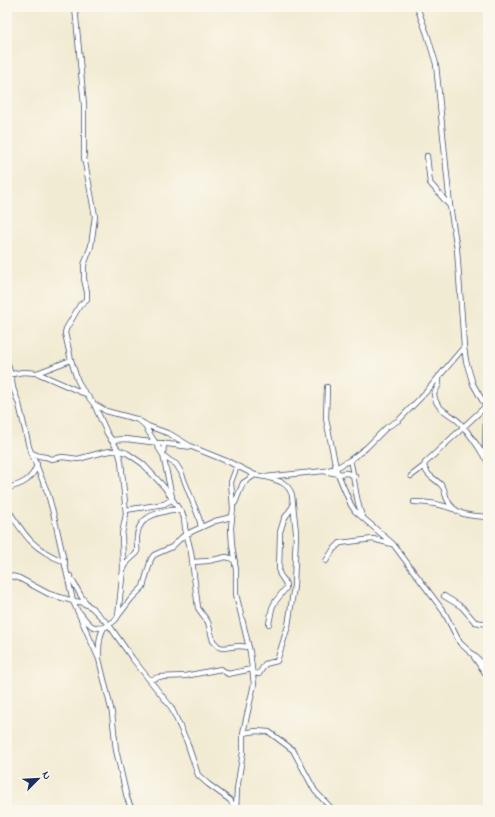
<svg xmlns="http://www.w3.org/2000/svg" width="495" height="817" viewBox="0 0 495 817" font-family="'Indie Flower',sans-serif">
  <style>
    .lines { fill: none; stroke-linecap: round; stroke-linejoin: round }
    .minor-casing { stroke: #3b4b70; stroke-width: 6 }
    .minor { stroke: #fff; stroke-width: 4.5 }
  </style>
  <rect width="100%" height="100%" fill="#fbf7ec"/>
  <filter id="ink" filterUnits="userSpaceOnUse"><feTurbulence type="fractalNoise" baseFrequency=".025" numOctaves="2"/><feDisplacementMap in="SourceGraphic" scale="8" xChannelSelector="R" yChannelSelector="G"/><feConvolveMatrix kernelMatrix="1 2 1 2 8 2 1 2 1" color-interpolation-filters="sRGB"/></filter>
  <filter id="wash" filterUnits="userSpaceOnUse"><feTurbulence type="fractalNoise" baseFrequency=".012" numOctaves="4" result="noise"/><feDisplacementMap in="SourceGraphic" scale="16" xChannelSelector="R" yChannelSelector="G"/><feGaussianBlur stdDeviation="0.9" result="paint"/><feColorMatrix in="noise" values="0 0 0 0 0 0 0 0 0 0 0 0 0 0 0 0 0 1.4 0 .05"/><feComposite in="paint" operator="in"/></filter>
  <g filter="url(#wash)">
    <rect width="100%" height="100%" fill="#f2ebd3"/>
  </g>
  <g filter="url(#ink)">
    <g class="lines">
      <g class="minor-casing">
        <path id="minor" d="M75 7 84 105V157L95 216 91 246 84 265V279L87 292V299L80 305 66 329 65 333 71 360 77 379 82 389 94 404 107 433 118 450 121 461 126 514 122 534 123 569 118 616C115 623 109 623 104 628 98 636 99 650 99 659
          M417 7 427 34 436 64 450 206 457 249 464 347 466 361 473 384 486 407 485 451 488 464
          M427 156 430 183 450 206
          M7 362 11 375 13 388
          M37 373 83 393
          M7 375 23 372 37 373 71 360
          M439 376V384L434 394C436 411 450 412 460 423 470 434 478 446 485 458
          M7 383 13 388 19 404 29 447 48 494 54 516 73 601 99 659 112 713 116 750 127 798 132 810
          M327 387 326 419 336 468 338 474 347 473 355 476
          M94 404 106 411 136 419 148 426 170 434 190 446
          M143 423 163 455 169 460 176 464 181 472 199 518 201 527
          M111 440 126 439 192 447 229 462 255 475 265 477 324 471 338 474 351 505 355 511 393 544 444 612 460 643 488 668
          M32 453 39 456 46 457 51 459 63 457 78 459 104 452 118 450 127 453 143 464 165 488 184 517 185 528 191 552 198 608 208 622 213 641 219 647 223 648 239 646 249 647
          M350 460C355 479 355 498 362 516
          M424 466C428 478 436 478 443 487 445 491 445 495 447 499 454 516 472 516 488 517
          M325 471 336 468 350 460 366 448 387 427 399 420 426 392 464 347
          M488 475 487 487 488 492
          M411 476 424 466 425 463 486 406
          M7 488C21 485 33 480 37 464
          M414 502C427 502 440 504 453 509
          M235 503 243 483 255 475
          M7 508C25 536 32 549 65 562
          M126 510 164 504 171 500 172 497 163 455 164 443
          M326 561 333 550 340 543 373 539 392 544
          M193 562 208 561 226 557 230 558 235 561
          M124 568 128 561 137 553C138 548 136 543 137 537 138 521 149 515 163 512 170 510 175 508 182 512
          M7 575 19 578 49 594 73 601 81 602 91 607 109 625 132 658 171 707 187 742 198 775 208 784 230 800 235 808
          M70 576 81 596 87 604
          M444 596 462 607 475 622 488 624
          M80 613C89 624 91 630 106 627
          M118 616 131 599 143 587 151 559 154 555 172 547 182 537 193 531 215 521 232 517
          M269 624 272 608 275 602 286 588C287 580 280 578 279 572L280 532 284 519 293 506
          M474 657 488 677
          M253 673 259 674 265 664 277 661 288 626 294 586 296 532 292 495C288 483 280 481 269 478
          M150 680 159 677 185 676 221 669 228 674 252 669
          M243 733 256 731 269 732 293 750 315 791 333 810
          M236 810 237 789 243 752V733L254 684 250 652 236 594V570L232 545 231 528 233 508 231 482 237 466"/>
      </g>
      <use href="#minor" class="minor"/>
    </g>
  </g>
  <rect width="495" height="817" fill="none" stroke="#fbf7ec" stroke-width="24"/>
  <g transform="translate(38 779) rotate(66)" stroke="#fbf7ec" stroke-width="3" paint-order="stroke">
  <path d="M0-3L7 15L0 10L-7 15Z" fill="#1b2f5e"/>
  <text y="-6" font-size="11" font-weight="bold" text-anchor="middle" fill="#1b2f5e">N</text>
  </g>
</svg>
